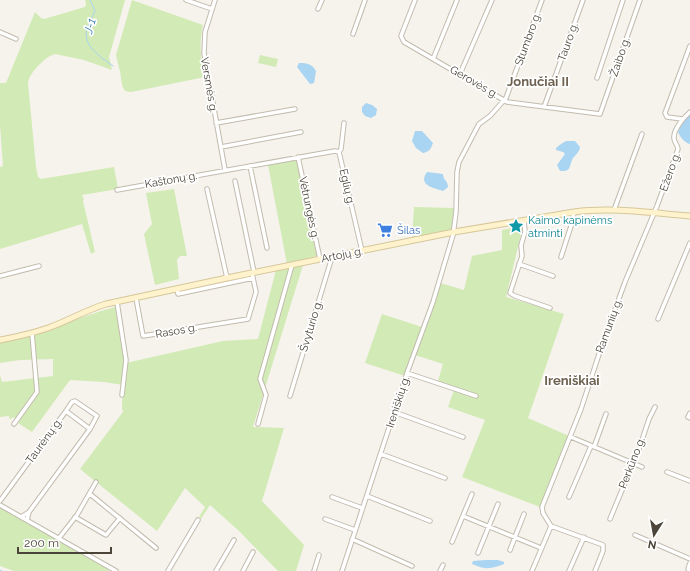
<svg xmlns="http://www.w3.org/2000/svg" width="690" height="571" viewBox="0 0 690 571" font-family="Raleway,sans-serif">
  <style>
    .green { fill: #d2eab5 }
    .water { fill: #a9d4f2 }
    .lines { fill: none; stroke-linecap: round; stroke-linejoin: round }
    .stream { stroke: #a9d4f2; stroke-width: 1 }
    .street-casing { stroke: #c2bbae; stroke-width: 5.5 }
    .secondary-casing { stroke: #d6c79b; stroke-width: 7 }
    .street { stroke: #fff; stroke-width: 3.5 }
    .secondary { stroke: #fff3cd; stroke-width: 5 }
    .labels { text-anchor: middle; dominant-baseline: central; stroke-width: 3.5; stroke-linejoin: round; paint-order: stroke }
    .street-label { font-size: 11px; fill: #4b4439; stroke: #fff }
    .culture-label { font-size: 11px; fill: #0d838f; stroke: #fff; text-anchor: start }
    .shop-label { font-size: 11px; fill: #366cbe; stroke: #fff; text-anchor: start }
    .water-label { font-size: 12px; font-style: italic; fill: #2e7ab2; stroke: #fff }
    .quarter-label { font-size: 13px; font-weight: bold; fill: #6e6250; stroke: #fff }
  </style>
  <rect width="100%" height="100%" fill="#f6f3ec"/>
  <path class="green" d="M85 0H125L109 57 112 70 84 60 55 54C46 56 29 73 28 83L36 167 38 177 41 179 114 167 118 189 82 195 84 199 83 201 95 252 91 254 82 224 0 249V167L3 166 0 125V83H6L35 12 41 18 44 19 85 7 86 3Z
    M132 0 203 25C199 43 200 59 205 77L131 92 125 91C120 84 122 76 119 68 118 63 117 60 116 55Z
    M260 55 278 59 276 67 258 63Z
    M294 159 297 161 317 256 287 264 268 165Z
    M174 189 187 256H180L177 260 179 279 155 285 144 234 152 224 146 193Z
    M414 207 454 208 452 231 412 239Z
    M523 226 506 297 564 314 528 418 569 436 540 507 462 477 485 420 448 407 455 387 438 381 443 364 415 355 440 283 464 290 472 256 502 250V230Z
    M303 265 253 427 284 428 262 501 304 545 296 571H278L239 531 210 505 201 519 199 517 205 507 185 488 157 531 80 469 123 412 122 408 123 385 104 382 70 380 32 432 18 423 19 422 13 417 10 420 9 416 0 417V375L2 382 53 376V359L20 360 0 363V343C39 334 76 318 115 307L126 363 223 341 258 339 276 270Z
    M382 314 422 327 405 376 365 363Z
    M0 507 109 569 108 571H14L0 566Z"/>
  <path class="water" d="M299 63C308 63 312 64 316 71L314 83 310 84 297 67Z
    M366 103 372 105 377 109 376 115 371 118 365 116 362 112V107Z
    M690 115V144C684 142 681 138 678 132L683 121Z
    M415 131H422L433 143C431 149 429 152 423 153L416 148 412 141Z
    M566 141H575L580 147C579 153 576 154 573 158 569 165 572 172 560 171L557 165 565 154 563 152 556 150V148L561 144Z
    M427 172 443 174C443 180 448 181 448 187L443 191C435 188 417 186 427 172Z
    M486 560H498L504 562V564C491 569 486 570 472 564L473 561Z"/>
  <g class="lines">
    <path class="stream" d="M90 0 95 11C92 17 89 23 87 29 82 46 101 57 113 66
      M0 570 2 571"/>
    <g class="street-casing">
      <path id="street" d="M186 0 212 9
        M215 0 205 32 204 53 225 170
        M415 0 401 36 404 42 507 102 600 114 640 0
        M318 9 322 0
        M0 32 16 39
        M353 34 365 0
        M433 59 457 0
        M460 74 492 0
        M597 78 623 0
        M544 107 583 0
        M682 119 667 117 665 113 690 46
        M216 123 295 109
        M344 123 341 149 339 152 362 251
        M221 147 301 132
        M298 157 320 259
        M250 166 267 248
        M235 181 254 272
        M207 189 227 278
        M117 190 312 155 335 151 339 152
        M614 210 642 134
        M524 220 525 232 521 245 522 256 510 293 515 296 550 308
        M561 257 572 223 574 212
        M519 264 553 276
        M0 276 39 266
        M177 289 178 294 253 278
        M136 298 143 336 248 319 256 292 252 273
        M117 302 126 360 122 395
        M658 319 690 243
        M407 373 476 396
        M290 396 332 257
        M66 411 72 402 75 401 97 416 90 429
        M394 412 463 437
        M690 413 688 417 690 418
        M14 424 37 392 32 333
        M258 424 266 395 260 379 292 265
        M571 437 642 467
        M594 447 606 414
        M381 454 445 478
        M667 472 690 481
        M90 494 156 548
        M367 496 430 521
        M332 497 362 508
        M569 497 591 446
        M0 501 66 411 90 429 29 512
        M0 505 116 571
        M463 516 541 548
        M21 517 29 512 27 520
        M75 517 106 535 120 518
        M325 519 355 530
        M610 519 639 449 649 419 655 407
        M551 526 603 545V551L595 571
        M635 535 690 559
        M59 538 77 515 96 482
        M352 539 412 566
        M452 542 472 494
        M510 550 524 514
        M478 553 498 504
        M690 563 688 569 690 571
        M168 571 198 520
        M216 571 234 540
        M243 571 253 552
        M314 571 319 555
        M342 571 407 373 433 302 453 235 456 212 457 172 459 162 479 124 490 116 506 98 542 0
        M440 571 443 565
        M532 571 551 526 543 513 542 507 581 409 603 342 625 282 657 206 678 149C678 145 673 141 674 137 674 129 684 117 690 112
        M569 571 584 537"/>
    </g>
    <g class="secondary-casing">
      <path id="secondary" d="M0 340C16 337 33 333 48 328 68 321 86 310 106 304L227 278 454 232 574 212C612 207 652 213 690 216"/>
    </g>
    <use href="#street" class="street"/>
    <use href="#secondary" class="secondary"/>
  </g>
  <defs>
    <g id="sight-bare" transform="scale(1.2)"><path d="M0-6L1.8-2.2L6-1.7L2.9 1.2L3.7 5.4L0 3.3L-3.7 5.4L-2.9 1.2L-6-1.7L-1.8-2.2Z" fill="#0f9aa8" stroke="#fff" stroke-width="2.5" paint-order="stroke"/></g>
    <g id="supermarket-bare" transform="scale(1.2)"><path d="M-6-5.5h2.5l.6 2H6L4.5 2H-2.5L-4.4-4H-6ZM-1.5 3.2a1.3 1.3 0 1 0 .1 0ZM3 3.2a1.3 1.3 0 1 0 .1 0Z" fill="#3f7fe0" stroke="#fff" stroke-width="2.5" paint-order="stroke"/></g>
  </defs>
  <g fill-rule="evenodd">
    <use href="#sight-bare" x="516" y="226"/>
    <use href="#supermarket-bare" x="385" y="230"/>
  </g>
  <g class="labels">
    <g class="street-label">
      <text transform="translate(528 39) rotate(-70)">Stumbro g.</text>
      <text transform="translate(568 42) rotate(-70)">Tauro g.</text>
      <text transform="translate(620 57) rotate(-71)">Žaibo g.</text>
      <text transform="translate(474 82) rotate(30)">Gerovės g.</text>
      <text transform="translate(209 85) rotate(80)">Versmės g.</text>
      <text transform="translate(670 172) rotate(-70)">Ežero g.</text>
      <text transform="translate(171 180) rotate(-10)">Kaštonų g.</text>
      <text transform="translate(347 187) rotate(77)">Eglių g.</text>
      <text transform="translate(309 208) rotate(78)">Vėtrungės g.</text>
      <text transform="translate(342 255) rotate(-11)">Artojų g.</text>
      <text transform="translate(311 326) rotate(-73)">Švyturio g.</text>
      <text transform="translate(609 326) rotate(-70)">Ramunių g.</text>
      <text transform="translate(176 331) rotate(-10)">Rasos g.</text>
      <text transform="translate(398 402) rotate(-72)">Ireniškių g.</text>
      <text transform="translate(44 441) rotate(-54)">Taurėnų g.</text>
      <text transform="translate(632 463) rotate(-69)">Perkūno g.</text>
    </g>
    <g class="culture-label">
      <text x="528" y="220">Kaimo kapinėms<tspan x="528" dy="13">atminti</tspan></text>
    </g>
    <g class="shop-label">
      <text x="397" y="230">Šilas</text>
    </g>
    <g class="water-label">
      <text transform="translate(90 26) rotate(-74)">J-1</text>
    </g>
    <g class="quarter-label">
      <text x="538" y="81">Jonučiai II</text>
      <text x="572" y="380">Ireniškiai</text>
    </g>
  </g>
  <g transform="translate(654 535) rotate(191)" stroke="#ffffff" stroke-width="3" paint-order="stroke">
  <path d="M0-3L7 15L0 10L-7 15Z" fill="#4b4439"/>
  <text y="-6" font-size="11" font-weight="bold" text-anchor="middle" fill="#4b4439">N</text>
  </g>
  <path d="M18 547v6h93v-6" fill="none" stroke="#4b4439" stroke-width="2"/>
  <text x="24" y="547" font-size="12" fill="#4b4439" stroke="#ffffff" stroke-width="3" paint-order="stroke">200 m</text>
</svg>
